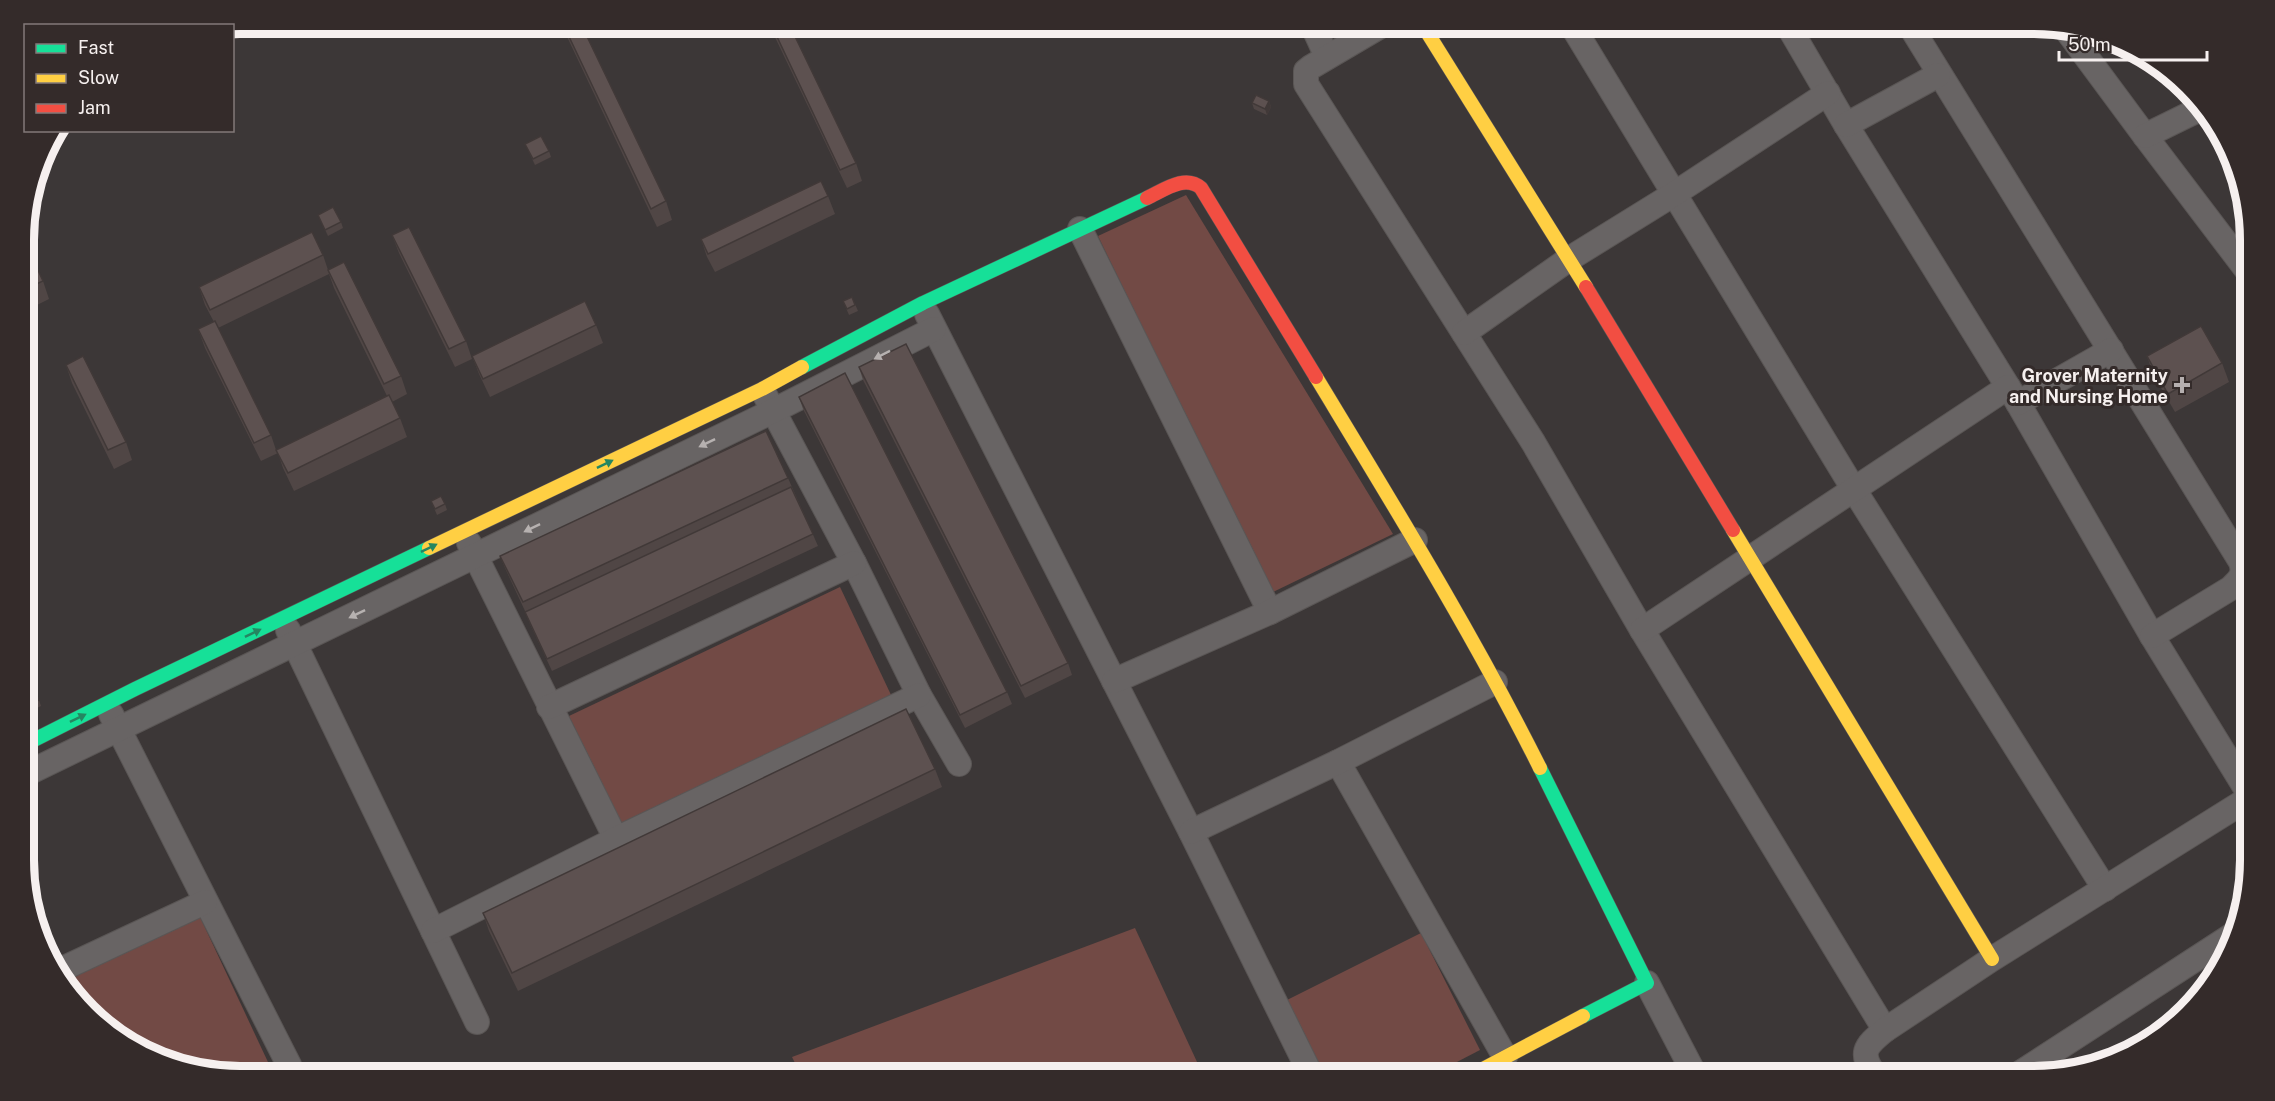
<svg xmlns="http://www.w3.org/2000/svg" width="2275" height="1101" viewBox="0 0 2275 1101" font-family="'Public Sans',sans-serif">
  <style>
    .green { fill: #724a45 }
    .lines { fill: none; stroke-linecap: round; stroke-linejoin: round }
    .street-casing { stroke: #5a5655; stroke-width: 26 }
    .fast-casing { stroke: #5a5655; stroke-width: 15 }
    .slow-casing { stroke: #5a5655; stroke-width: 15 }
    .jam-casing { stroke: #5a5655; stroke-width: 15 }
    .street { stroke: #686464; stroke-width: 24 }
    .fast { stroke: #16e098; stroke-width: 14 }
    .slow { stroke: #ffcf43; stroke-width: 14 }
    .jam { stroke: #f24e42; stroke-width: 14 }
    .wall { fill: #504645; fill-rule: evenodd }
    .shaded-wall { fill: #413938 }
    .building { fill: #5d5150; stroke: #413938; stroke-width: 1.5 }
    .oneway { fill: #b6b1b0 }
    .oneway2 { fill: #258661 }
    .poi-dot { fill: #b5afaf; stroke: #342b2a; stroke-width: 2 }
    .labels { text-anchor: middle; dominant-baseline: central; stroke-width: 6; stroke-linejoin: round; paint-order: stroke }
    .poi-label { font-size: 18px; font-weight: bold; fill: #f6f0ef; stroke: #342b2a; text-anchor: end }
    .rim { fill: none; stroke: #f6f0ef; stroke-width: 8 }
  </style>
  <rect width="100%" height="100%" fill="#3c3737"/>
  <!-- green -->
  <g class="green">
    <polygon points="1186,195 1393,534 1271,593 1098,236"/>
    <polygon points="840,587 892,697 622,825 569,716"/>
    <polygon points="200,917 275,1077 241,1077 145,1055 69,992 64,981"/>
    <polygon points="1135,928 1204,1077 802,1077 792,1057"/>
    <polygon points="1421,933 1480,1050 1428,1077 1325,1077 1287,1000"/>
  </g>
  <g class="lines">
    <defs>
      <g id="street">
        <polyline points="1312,24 1327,57"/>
        <polyline points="1384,24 1311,67 1306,71 1306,84 1533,442 1642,630 1885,1030"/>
        <polyline points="1571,24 1853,488 2105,889"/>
        <polyline points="1787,24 1846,125 2018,403 2152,636 2251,797"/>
        <path d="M1909 24 2241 562C2245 575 2240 579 2231 588L2152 636"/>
        <polyline points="2068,32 2145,136 2249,273"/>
        <polyline points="1846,125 1938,75"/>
        <polyline points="2145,136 2204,107"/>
        <polyline points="1080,229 1270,612"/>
        <polyline points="927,314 1191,832 1312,1077"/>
        <polyline points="1464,333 1569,259 1674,194 1828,93"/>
        <polyline points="766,397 854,563 919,695 959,764"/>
        <polyline points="2018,403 2111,350"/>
        <polyline points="469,543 616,839"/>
        <polyline points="288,630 477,1022"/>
        <polyline points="1642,630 2008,387"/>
        <polyline points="1114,681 1270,612 1415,540"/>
        <polyline points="549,707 854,563"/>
        <polyline points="111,714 289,1065 292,1077"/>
        <polyline points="1338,762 1505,1057"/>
        <polyline points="26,774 773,411 934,329"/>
        <polyline points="1191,832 1338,762 1495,682"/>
        <polyline points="433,931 616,839 919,695"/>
        <polyline points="60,970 205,902"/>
        <polyline points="1647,983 1696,1077"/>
        <path d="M1876 1077C1859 1053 1864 1047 1885 1030L1992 959 2251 797"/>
        <polyline points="2014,1077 2234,934"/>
      </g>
      <g id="fast">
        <polyline points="802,367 923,303 1147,198"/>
        <polyline points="26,744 135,689 429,548"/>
        <polyline points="1540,768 1647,983 1583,1016"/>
      </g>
      <g id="slow">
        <polyline points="1422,24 1586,287"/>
        <path d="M1316 377C1394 506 1473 634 1540 768"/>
        <polyline points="1733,530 1992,959"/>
        <polyline points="429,548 762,389 802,367"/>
        <polyline points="1468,1077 1583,1016"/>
      </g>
      <g id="jam">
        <path d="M1147 198C1164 190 1185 174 1201 188L1316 377"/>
        <polyline points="1586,287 1733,530"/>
      </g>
    </defs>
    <!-- street casing -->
    <use href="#street" class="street-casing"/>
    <!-- fast casing -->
    <use href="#fast" class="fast-casing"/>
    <!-- slow casing -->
    <use href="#slow" class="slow-casing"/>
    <!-- jam casing -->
    <use href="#jam" class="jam-casing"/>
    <!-- street -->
    <use href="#street" class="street"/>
    <!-- fast -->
    <use href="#fast" class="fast"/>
    <!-- slow -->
    <use href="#slow" class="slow"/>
    <!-- jam -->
    <use href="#jam" class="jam"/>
  </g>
  <!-- wall -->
  <g class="wall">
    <polygon points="561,24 581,24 666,201 672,220 657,227"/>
    <polygon points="770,24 789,24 856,163 862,181 847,188 773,33"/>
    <polygon points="1269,101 1271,107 1267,115 1254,109 1252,103"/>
    <polygon points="525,144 549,151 551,157 535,165"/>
    <polygon points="828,196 835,214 715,272 707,257 701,239"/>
    <polygon points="318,215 341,222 343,228 328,236"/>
    <polygon points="392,235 466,341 472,359 455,367 399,253"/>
    <polygon points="25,242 43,281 49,299 35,306 25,285"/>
    <path d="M323 255 328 270 401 376 407 394 392 402 400 418 407 437 294 491 283 468 278 453 261 461 205 348 198 329 214 322 205 305 199 287ZM329 274 334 288 387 396 276 450 271 435 218 328Z"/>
    <polygon points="852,297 858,311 849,315 843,301"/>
    <polygon points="596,325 603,343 490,397 479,374 472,356"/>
    <polygon points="2147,356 2222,363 2229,382 2175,412 2153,374"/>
    <polygon points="66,365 126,442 132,460 114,469 72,383"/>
    <polygon points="859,367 1068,663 1072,675 1025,698 863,380"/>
    <polygon points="799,397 1007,692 1012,704 965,728 803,409"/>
    <polygon points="788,478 818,546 552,671 530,624 525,611 505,568 500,556"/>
    <polygon points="431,501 445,504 447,510 437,515"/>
    <polygon points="27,696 39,700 41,706 33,710"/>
    <polygon points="935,769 942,787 518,991 489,931 483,913"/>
  </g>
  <!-- shaded-wall -->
  <polygon class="shaded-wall" points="1269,101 1271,107 1267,115 1265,109"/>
  <!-- building -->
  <g class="building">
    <polygon points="563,24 581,24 666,201 651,209"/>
    <polygon points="771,24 789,24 856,163 840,170"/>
    <polygon points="1256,95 1269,101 1265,109 1252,103"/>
    <polygon points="541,136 549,151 533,159 525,144"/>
    <polygon points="821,181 828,196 708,254 701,239"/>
    <polygon points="333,207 341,222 325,230 318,215"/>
    <polygon points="409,227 466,341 449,349 392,235"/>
    <polygon points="312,232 323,255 210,310 199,287"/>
    <polygon points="25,242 43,281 28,288 25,281"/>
    <polygon points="344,262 401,376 384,384 328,270"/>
    <polygon points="852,297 855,305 847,309 843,301"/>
    <polygon points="585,301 596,325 483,379 472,356"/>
    <polygon points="215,321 271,435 254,443 198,329"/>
    <polygon points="2201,326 2222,363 2168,394 2147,356"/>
    <polygon points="906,344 1068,663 1021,686 859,367"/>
    <polygon points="83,356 126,442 108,450 66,365"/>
    <polygon points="845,373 1007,692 960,715 799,397"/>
    <polygon points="389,395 400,418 288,473 276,450"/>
    <polygon points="766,431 788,478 523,602 500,556"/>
    <polygon points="791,487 813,534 547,659 525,612"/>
    <polygon points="441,496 445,504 435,509 431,501"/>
    <polygon points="35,692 39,700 31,704 27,696"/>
    <polygon points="906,709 935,769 512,973 483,913"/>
  </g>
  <!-- one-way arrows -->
  <defs><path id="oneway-solid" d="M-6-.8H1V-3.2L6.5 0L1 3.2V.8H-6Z" transform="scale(1.5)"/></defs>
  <g class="oneway">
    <use href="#oneway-solid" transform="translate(882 355) rotate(153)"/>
    <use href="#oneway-solid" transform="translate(707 443) rotate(154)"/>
    <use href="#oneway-solid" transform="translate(532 528) rotate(154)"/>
    <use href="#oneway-solid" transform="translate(357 614) rotate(154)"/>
  </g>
  <g class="oneway2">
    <use href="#oneway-solid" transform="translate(605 464) rotate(-26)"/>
    <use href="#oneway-solid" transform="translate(429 548) rotate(-26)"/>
    <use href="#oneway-solid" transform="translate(253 633) rotate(-26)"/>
    <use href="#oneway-solid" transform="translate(78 718) rotate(-26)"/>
  </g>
  <!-- markers -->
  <path class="poi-dot" d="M2179 376h6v6h6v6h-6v6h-6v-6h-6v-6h6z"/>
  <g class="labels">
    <!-- poi labels -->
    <g class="poi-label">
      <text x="2168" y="375">Grover Maternity<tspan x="2168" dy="21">and Nursing Home</tspan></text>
    </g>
  </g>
  <!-- crop -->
  <path d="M0 0H2275V1101H0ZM240 34H2034A206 206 0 0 1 2240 240V860A206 206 0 0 1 2034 1066H240A206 206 0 0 1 34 860V240A206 206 0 0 1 240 34Z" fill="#342b2a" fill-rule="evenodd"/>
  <path class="rim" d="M240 34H2034A206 206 0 0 1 2240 240V860A206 206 0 0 1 2034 1066H240A206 206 0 0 1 34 860V240A206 206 0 0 1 240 34Z"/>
  <!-- legend -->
  <rect x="24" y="24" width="210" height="108" fill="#342b2a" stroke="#827a79" stroke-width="1.5"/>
  <rect x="36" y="44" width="30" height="9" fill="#16e098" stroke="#827a79" stroke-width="1.5"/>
  <text x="78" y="54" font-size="18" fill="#f6f0ef">Fast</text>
  <rect x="36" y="74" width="30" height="9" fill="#ffcf43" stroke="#827a79" stroke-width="1.5"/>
  <text x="78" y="84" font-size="18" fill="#f6f0ef">Slow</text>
  <rect x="36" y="104" width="30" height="9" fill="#f24e42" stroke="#827a79" stroke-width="1.5"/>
  <text x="78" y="114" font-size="18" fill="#f6f0ef">Jam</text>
  <!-- scale -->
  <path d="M2059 51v9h148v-9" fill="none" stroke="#f6f0ef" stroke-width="3"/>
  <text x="2068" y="51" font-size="18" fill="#f6f0ef" stroke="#342b2a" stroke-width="4.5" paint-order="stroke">50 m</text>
</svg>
